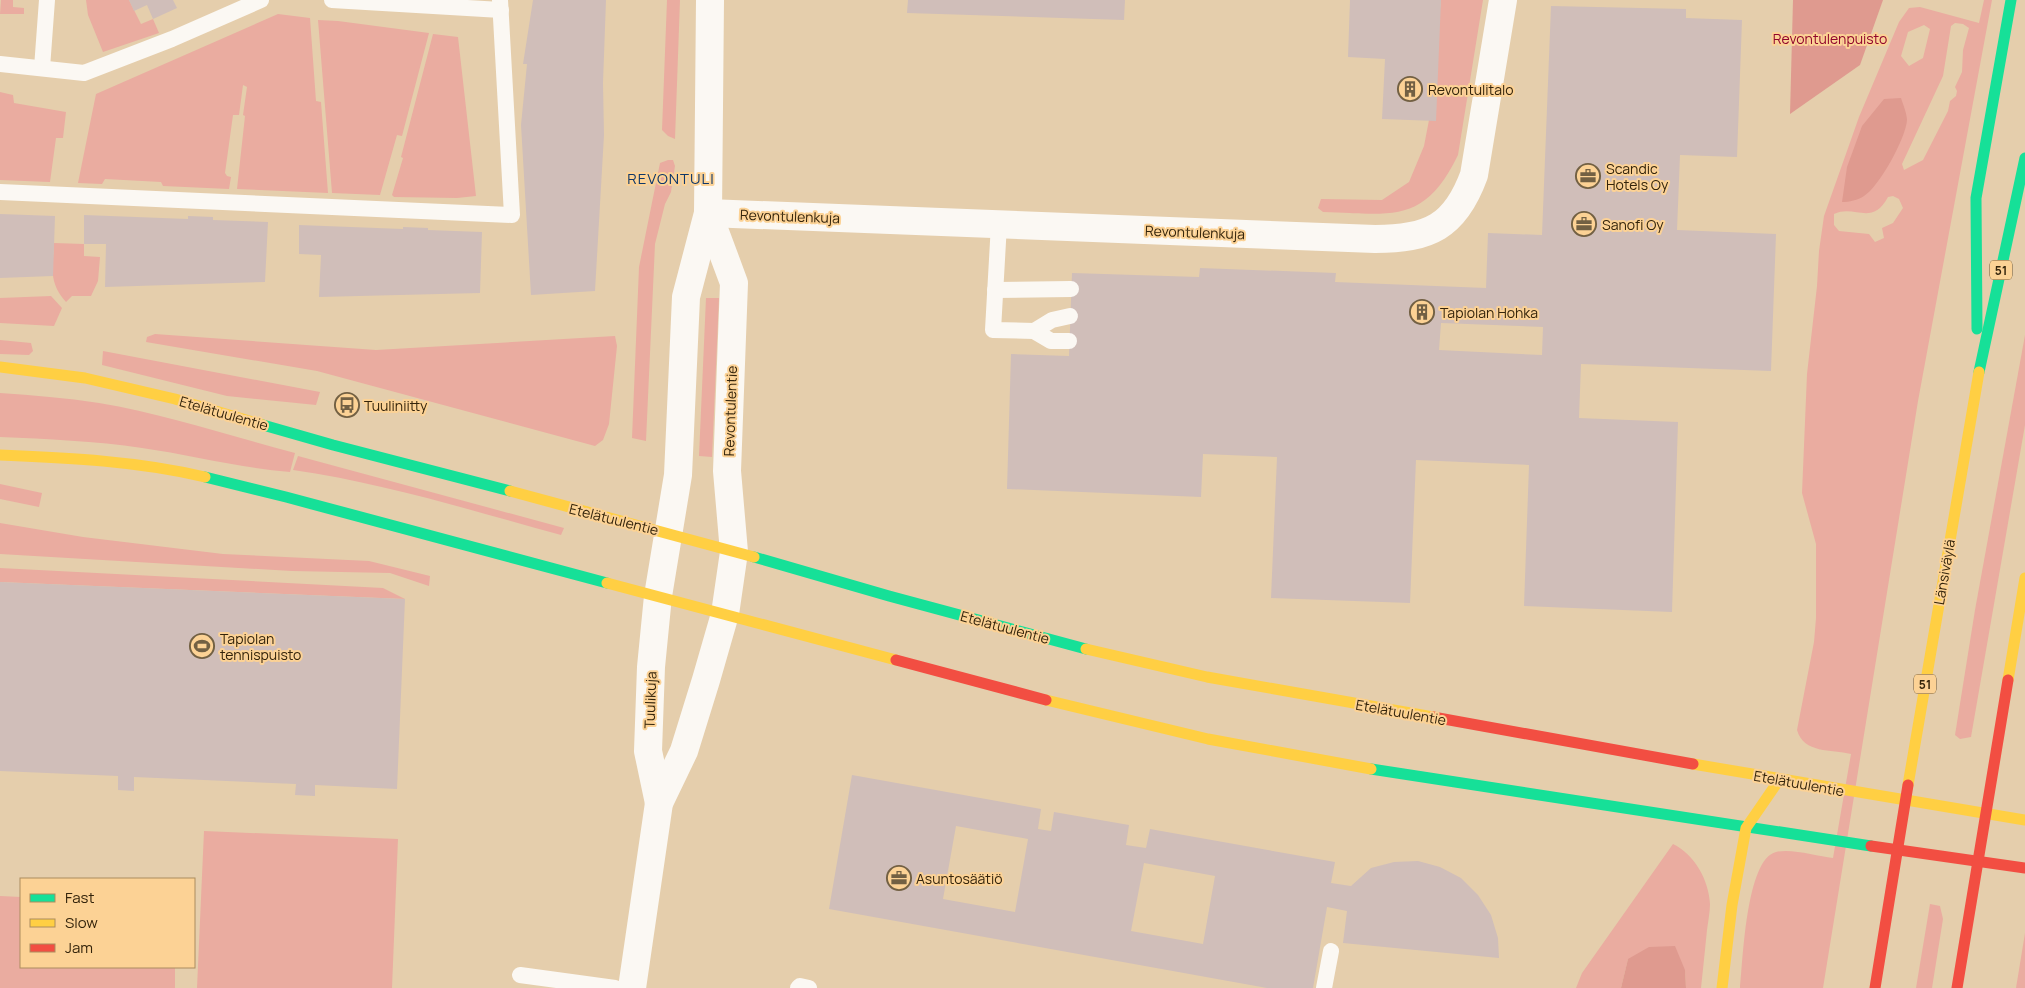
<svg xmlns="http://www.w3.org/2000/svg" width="2025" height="988" viewBox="0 0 2025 988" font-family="Manrope,sans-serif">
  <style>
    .green { fill: #eaaca0; fill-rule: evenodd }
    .forest { fill: #df9a8f }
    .building { fill: #d0beb9; fill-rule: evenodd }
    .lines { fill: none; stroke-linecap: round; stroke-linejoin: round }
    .lane { stroke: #fbf8f3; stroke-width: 16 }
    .street { stroke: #fbf8f3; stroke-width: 28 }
    .fast { stroke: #16e098; stroke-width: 11 }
    .slow { stroke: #ffcf43; stroke-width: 11 }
    .jam { stroke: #f24e42; stroke-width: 11 }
    .labels { text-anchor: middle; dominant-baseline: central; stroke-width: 4; stroke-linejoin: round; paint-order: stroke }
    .shield { fill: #fcd295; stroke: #705834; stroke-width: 1 }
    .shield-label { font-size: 12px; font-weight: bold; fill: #34240b }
    .park-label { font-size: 14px; fill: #90052c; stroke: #fcd295 }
    .poi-label { font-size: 14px; fill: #34240b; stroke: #fcd295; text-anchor: start }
    .street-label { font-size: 14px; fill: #34240b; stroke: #fcd295 }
    .neighbourhood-label { font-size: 15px; letter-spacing: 1px; fill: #0e376a; stroke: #fcd295 }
  </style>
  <rect width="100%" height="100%" fill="#e5ceac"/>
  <!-- green -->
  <g class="green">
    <polygon points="1,0 13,0 13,7 24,8 24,14 0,14"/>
    <polygon points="86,0 129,0 141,24 153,19 159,33 103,52 88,15"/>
    <polygon points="667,0 680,0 675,139 668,136 662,130"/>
    <path d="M1441 0H1483L1458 155C1424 225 1392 214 1323 212L1318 208 1321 199 1382 200 1409 182 1424 146 1429 120Z"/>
    <path d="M1984 0H1992L1918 401 1823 988H1740C1743 961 1746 859 1776 852 1791 848 1817 856 1833 858L1851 754C1831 749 1804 754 1797 730L1814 642 1816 618V544L1802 493 1807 374 1817 286 1819 251 1824 216 1859 117 1899 22 1909 8 1920 7 1979 23ZM1955 23 1963 24 1969 28 1963 50 1962 72 1955 87 1957 91 1956 96 1950 101 1948 111 1923 160 1904 170 1902 164 1943 76 1951 26ZM1924 25 1930 29 1923 58 1909 66 1901 56 1908 32ZM1893 196 1899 199 1903 208 1893 223 1882 228 1884 238 1875 242 1869 234 1839 231 1834 225V214C1855 204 1872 227 1888 197Z"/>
    <polygon points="278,14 310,18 316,101 321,102 328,193 237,189 245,116 243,115 247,87 243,85 239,115 233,115 225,173 227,176 231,177 229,189 163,186 161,182 105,179 102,184 78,183 96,94"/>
    <polygon points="318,20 338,21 429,33 402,136 397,135 380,195 332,193"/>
    <polygon points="433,34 458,37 476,196 457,198 394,197 392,195 403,158 401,157"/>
    <polygon points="0,92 13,95 14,103 66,112 63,138 56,138 50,182 0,180"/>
    <polygon points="668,160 673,160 675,166 671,192 665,204 655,244 646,441 632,438 639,267 660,163"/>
    <path d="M54 243 84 244V256L100 257 98 281 91 296H72L66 302C48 282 53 268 54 243Z"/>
    <polygon points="51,296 62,308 54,326 0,323 0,298"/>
    <polygon points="706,298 719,298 712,457 699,456"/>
    <polygon points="155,334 376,350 615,336 617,346 609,424 603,440 595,446 317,371 146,342 147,337"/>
    <polygon points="2025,335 2025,425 1971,737 1960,739 1955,735 1975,610"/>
    <polygon points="0,340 31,343 33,351 29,355 0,354"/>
    <polygon points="103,351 320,392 316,405 227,396 102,365"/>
    <path d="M0 393C33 395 66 398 99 403 165 414 230 436 295 453L290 472C240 468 191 455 142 448 95 441 47 439 0 437Z"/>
    <path d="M298 456 564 528 561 535C473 511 384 483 293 470Z"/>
    <polygon points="0,484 42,493 39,507 0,499"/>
    <polygon points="0,523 83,537 223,554 369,561 430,576 429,586 390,573 292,571 0,554"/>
    <polygon points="0,568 383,588 405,599 0,582"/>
    <polygon points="204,831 398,839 392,988 197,988"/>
    <path d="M1673 844C1694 854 1709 880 1710 904 1710 912 1708 922 1707 930 1705 950 1703 969 1701 988H1686L1685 970 1628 959 1621 988H1576L1582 973Z"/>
    <polygon points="0,896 21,897 21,967 175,967 175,988 0,988"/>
    <polygon points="1930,904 1940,906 1943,919 1932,988 1916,988"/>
    <polygon points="2025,933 2025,988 2016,988"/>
  </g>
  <!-- forest -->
  <g class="forest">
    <polygon points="1793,0 1883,0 1860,65 1790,114"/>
    <path d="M1901 98C1903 104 1907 114 1907 120 1906 138 1879 187 1864 196 1858 200 1849 202 1842 202L1847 167 1862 126 1884 99Z"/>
    <polygon points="1675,946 1685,970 1686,988 1621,988 1628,959 1649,947"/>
  </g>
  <!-- building -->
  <g class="building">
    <polygon points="129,0 173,0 177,8 153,19 147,5 134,11"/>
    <polygon points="533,0 606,0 603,83 604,135 595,291 531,295 521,125 527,64 523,64"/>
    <polygon points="908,0 1125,0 1124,20 907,13"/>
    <polygon points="1350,0 1441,0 1436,121 1382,119 1385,59 1348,57"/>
    <path d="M1551 6 1686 9V18L1742 20 1737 157 1680 155 1677 230 1776 234 1771 371 1581 364 1579 418 1678 422 1672 612 1524 606 1529 465 1416 460 1410 603 1271 598 1277 457 1203 454 1201 497 1007 489 1011 354 1069 356 1072 273 1199 277 1200 268 1336 273 1335 282 1486 288 1488 233 1542 235ZM1441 323 1543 327 1542 355 1439 350Z"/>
    <polygon points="0,214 55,216 53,276 0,278"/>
    <polygon points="84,215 188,219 188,216 213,217 213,220 268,222 265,282 105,287 106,244 84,244"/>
    <polygon points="299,225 403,229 403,227 428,228 428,230 482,232 480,293 319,297 321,255 299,254"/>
    <polygon points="0,582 405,599 397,789 315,785 315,796 295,795 296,784 134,777 134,791 118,790 118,776 0,771"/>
    <path d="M852 775 1041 809 1038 829 1051 831 1054 812 1129 825 1126 845 1146 848 1150 829 1335 862 1331 883 1351 886 1371 868 1394 862 1418 861 1440 867 1461 878 1478 895 1491 915 1498 938 1499 958 1343 943 1347 911 1327 907 1313 988H1267L829 909ZM956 826 1028 839 1015 912 943 899ZM1144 863 1215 876 1203 944 1131 931Z"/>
  </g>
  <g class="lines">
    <!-- lane -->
    <g class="lane">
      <polyline points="332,0 501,10"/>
      <polyline points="0,64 84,73 172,39 261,0"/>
      <polyline points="42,68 47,0"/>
      <polyline points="0,192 512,215 500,0"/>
      <polyline points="999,224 993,330 1034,331 1051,341 1069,341"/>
      <polyline points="995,290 1071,289"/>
      <polyline points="1034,331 1052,320 1070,316"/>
      <polyline points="520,975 615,988"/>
      <polyline points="798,988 800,986 809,988"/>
      <polyline points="1324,988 1331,951"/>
    </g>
    <!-- street -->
    <g class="street">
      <path d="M708 213 1375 239C1429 239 1455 227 1474 175L1503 0"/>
      <polyline points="659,803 648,751 651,667 658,596 678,475 686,297 708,213 710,0"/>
      <polyline points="632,988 659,803 684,751 706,680 725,614 734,552 727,471 734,283 708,213"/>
    </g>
    <!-- fast -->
    <g class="fast">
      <polyline points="1977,329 1976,198 2011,0"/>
      <polyline points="1979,372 2025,158"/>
      <polyline points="263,425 333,445 510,491"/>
      <polyline points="205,477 286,497 607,583"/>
      <polyline points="754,557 889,596 1086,649"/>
      <polyline points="1371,769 1871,846"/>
    </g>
    <!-- slow -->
    <g class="slow">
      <polyline points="0,367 85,378 175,399 263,425"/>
      <path d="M0 455C69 458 138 461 205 477"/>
      <polyline points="510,491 754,557"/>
      <polyline points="607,583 896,660"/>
      <polyline points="1086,649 1207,677 1433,717"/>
      <polyline points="2008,680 2025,578"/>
      <polyline points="1046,700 1208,739 1371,769"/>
      <polyline points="1693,764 2025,820"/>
      <polyline points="1908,785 1979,372"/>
      <polyline points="1722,988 1732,905 1746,828 1779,780"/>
    </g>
    <!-- jam -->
    <g class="jam">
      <polyline points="896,660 1046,700"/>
      <polyline points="1433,717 1693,764"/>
      <polyline points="1871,846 2025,868"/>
      <polyline points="1875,988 1908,785"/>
      <polyline points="1957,988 2008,680"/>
    </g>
  </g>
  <!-- icons -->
  <defs>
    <symbol id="building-ring" viewBox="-11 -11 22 22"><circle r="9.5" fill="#fcd295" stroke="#726043" stroke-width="1.5"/><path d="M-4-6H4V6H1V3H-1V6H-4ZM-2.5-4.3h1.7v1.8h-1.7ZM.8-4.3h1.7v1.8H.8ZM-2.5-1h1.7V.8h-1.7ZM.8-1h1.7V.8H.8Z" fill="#726043"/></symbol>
    <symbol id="office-ring" viewBox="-11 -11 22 22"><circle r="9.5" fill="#fcd295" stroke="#726043" stroke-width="1.5"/><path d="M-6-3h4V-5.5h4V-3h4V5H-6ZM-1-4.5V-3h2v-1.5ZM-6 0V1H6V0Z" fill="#726043"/></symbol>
    <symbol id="bus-ring" viewBox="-11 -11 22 22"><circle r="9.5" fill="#fcd295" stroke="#726043" stroke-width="1.5"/><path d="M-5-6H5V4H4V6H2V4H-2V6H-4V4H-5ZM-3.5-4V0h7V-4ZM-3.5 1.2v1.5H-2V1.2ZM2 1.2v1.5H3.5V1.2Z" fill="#726043"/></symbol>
    <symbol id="stadium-ring" viewBox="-11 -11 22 22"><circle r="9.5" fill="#fcd295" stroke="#726043" stroke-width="1.5"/><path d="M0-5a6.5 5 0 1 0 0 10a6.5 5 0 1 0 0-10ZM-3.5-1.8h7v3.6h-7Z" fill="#726043"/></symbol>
  </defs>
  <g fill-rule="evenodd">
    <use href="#building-ring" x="1396" y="75" width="28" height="28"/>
    <use href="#office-ring" x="1574" y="162" width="28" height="28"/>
    <use href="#office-ring" x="1570" y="210" width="28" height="28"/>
    <use href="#building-ring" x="1408" y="298" width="28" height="28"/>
    <use href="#bus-ring" x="333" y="391" width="28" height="28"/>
    <use href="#stadium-ring" x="188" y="632" width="28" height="28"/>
    <use href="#office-ring" x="885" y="864" width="28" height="28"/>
  </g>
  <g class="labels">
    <!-- shield labels -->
    <g class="shield">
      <rect x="1990" y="260.5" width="22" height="19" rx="4"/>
      <rect x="1914" y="674.5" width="22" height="19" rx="4"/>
    </g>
    <g class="shield-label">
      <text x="2001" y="270">51</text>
      <text x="1925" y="684">51</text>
    </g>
    <!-- park labels -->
    <g class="park-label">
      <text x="1830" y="38">Revontulenpuisto</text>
    </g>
    <!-- poi labels -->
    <g class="poi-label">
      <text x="1428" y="89">Revontulitalo</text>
      <text x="1606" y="168">Scandic<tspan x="1606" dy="16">Hotels Oy</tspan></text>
      <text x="1602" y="224">Sanofi Oy</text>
      <text x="1440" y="312">Tapiolan Hohka</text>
      <text x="364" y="405">Tuuliniitty</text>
      <text x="220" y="638">Tapiolan<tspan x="220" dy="16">tennispuisto</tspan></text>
      <text x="916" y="878">Asuntosäätiö</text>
    </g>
    <!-- street labels -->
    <g class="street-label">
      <text transform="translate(790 216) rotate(2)">Revontulenkuja</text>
      <text transform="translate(1195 232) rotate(2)">Revontulenkuja</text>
      <text transform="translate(730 411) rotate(-88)">Revontulentie</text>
      <text transform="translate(224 413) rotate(16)">Etelätuulentie</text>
      <text transform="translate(614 519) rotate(14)">Etelätuulentie</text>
      <text transform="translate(1944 572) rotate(-80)">Länsiväylä</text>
      <text transform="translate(1005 627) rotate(15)">Etelätuulentie</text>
      <text transform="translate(650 700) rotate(-88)">Tuulikuja</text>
      <text transform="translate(1401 712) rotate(10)">Etelätuulentie</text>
      <text transform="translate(1799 783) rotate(10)">Etelätuulentie</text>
    </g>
    <!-- neighbourhood labels -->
    <g class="neighbourhood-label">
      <text x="671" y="178">REVONTULI</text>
    </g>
  </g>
  <!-- legend -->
  <rect x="20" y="878" width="175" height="90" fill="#fcd295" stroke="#ac8c5e"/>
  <rect x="30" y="894" width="25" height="8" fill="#16e098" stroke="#ac8c5e"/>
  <text x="65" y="903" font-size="15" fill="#34240b">Fast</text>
  <rect x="30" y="919" width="25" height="8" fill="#ffcf43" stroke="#ac8c5e"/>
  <text x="65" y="928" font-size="15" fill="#34240b">Slow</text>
  <rect x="30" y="944" width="25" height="8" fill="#f24e42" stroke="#ac8c5e"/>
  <text x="65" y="953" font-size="15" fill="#34240b">Jam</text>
</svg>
